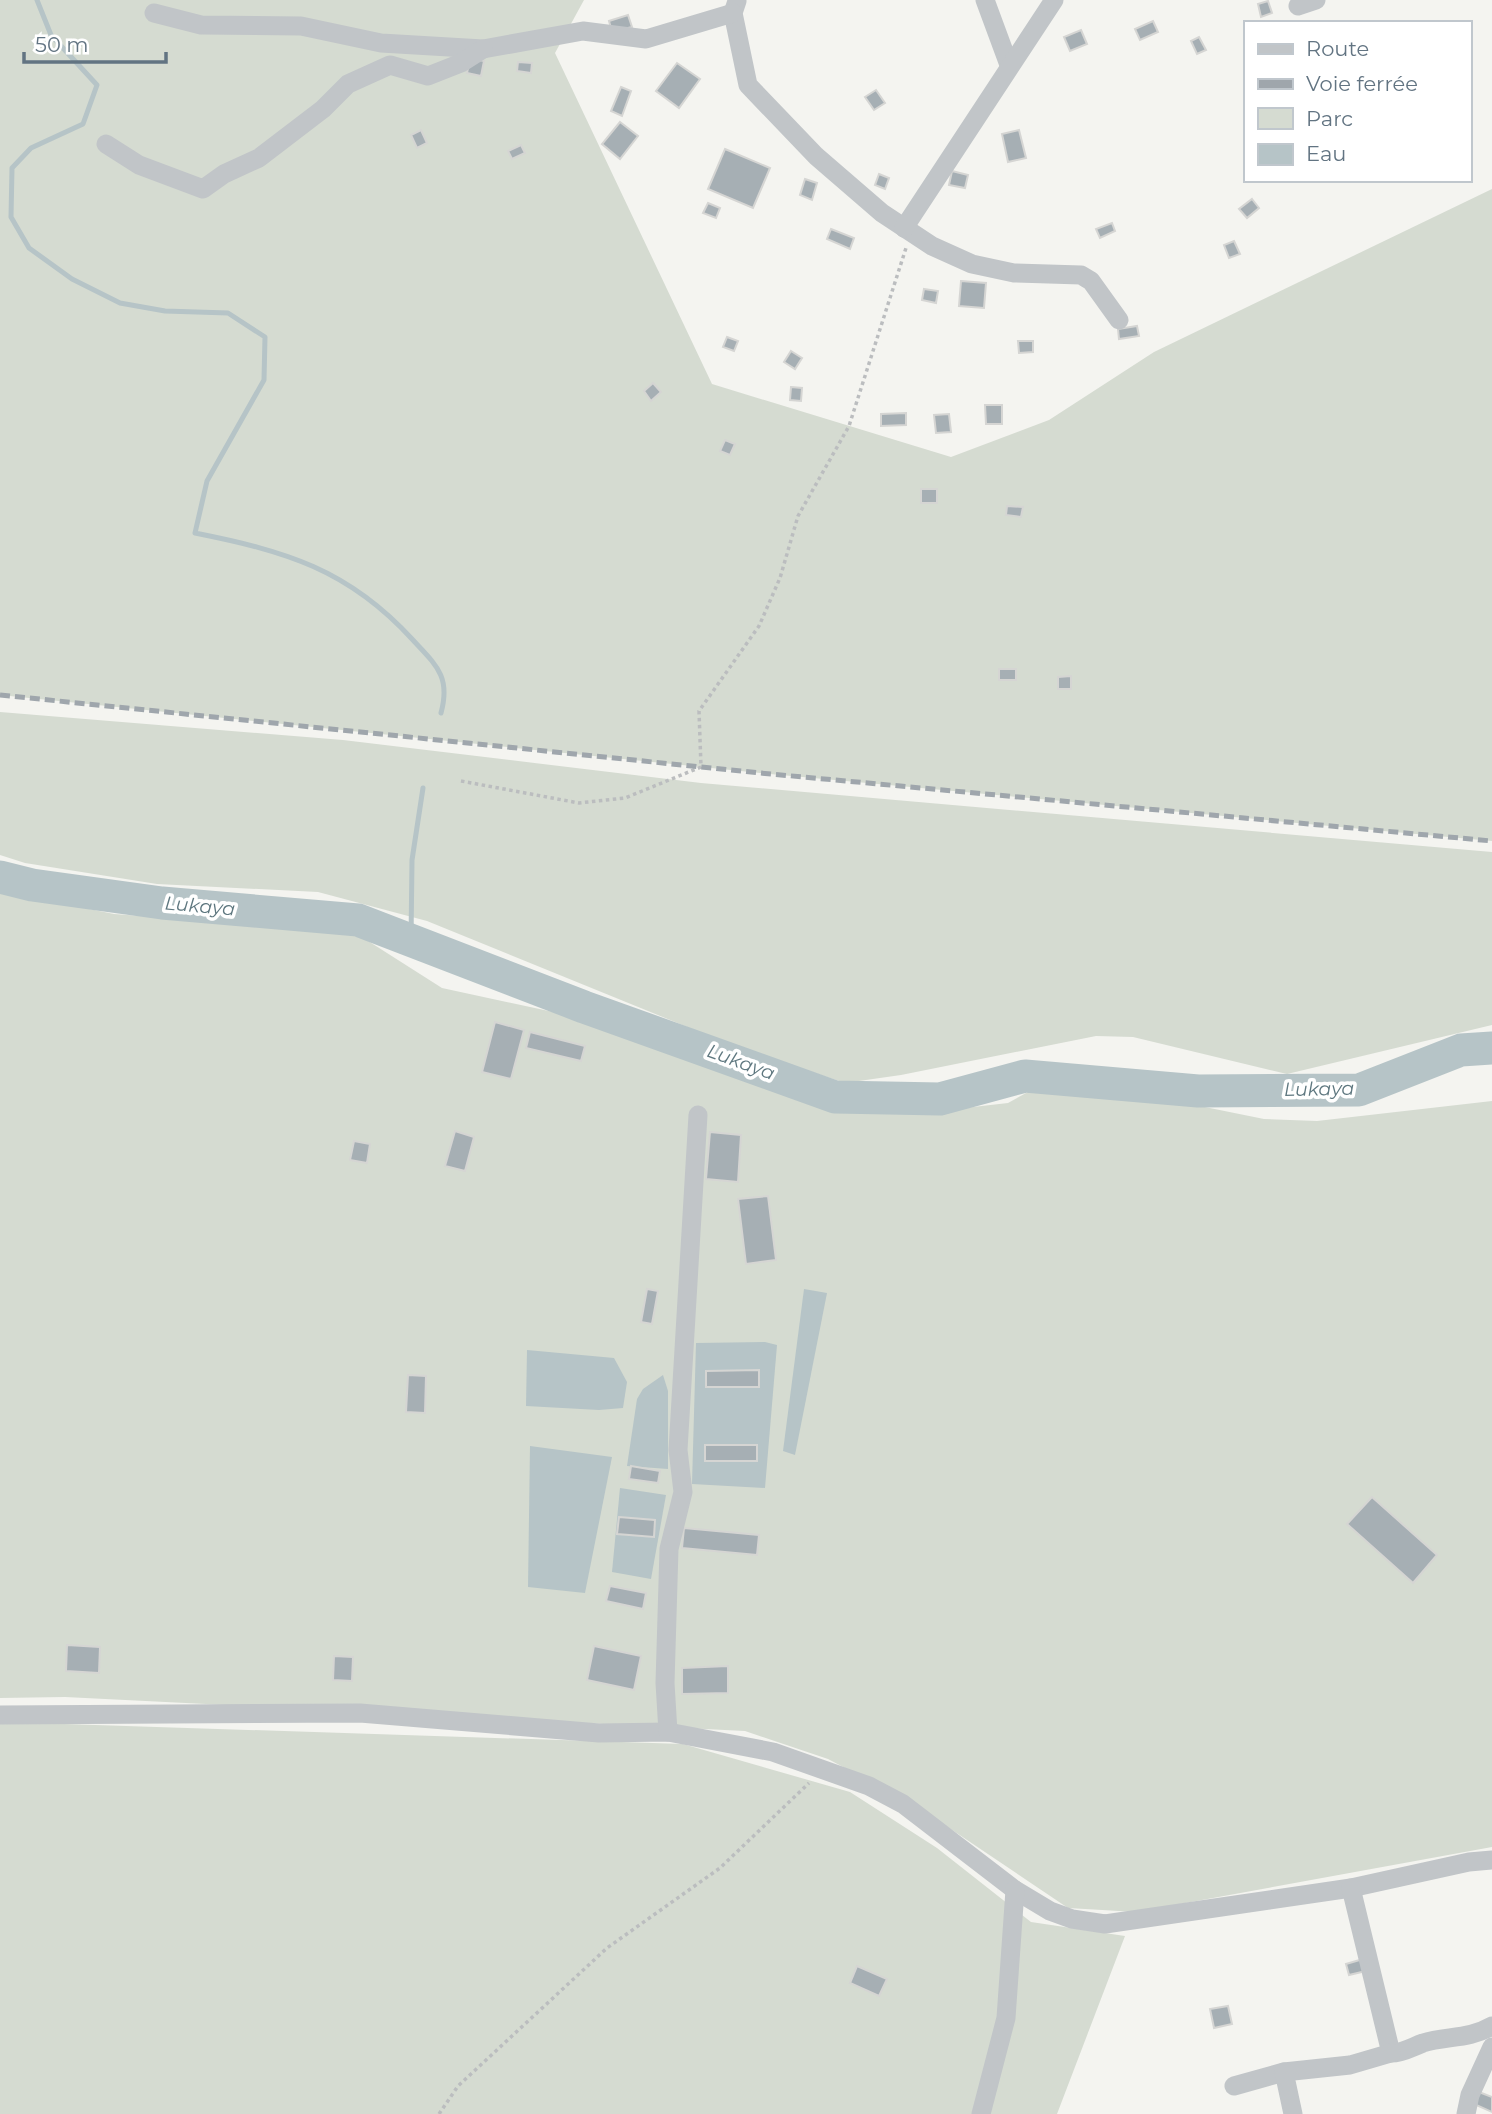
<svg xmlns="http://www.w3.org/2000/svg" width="1492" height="2114" viewBox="0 0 1492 2114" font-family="Montserrat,sans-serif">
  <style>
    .green { fill: #d5dbd1 }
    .water { fill: #b6c4c7 }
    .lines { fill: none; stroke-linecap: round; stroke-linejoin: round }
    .stream { stroke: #b6c4c7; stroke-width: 5 }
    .river { stroke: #b6c4c7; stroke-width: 33 }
    .building { fill: #a6afb4; stroke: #d5d5d3; stroke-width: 2 }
    .path { stroke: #bbbdbf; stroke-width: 3.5; stroke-dasharray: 3.5 3.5; stroke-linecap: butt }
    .street { stroke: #c1c5c8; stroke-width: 19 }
    .rail { stroke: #9fa6ac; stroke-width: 5; stroke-dasharray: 10 5; stroke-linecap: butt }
    .labels { text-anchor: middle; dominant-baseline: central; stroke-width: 7; stroke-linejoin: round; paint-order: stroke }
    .water-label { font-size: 19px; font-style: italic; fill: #5e777f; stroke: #fff }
  </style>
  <rect width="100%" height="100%" fill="#f4f4f0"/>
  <!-- green -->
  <g class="green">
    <polygon points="0,0 584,0 555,53 712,384 951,457 1049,420 1154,352 1492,189 1492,841 760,773 0,695"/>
    <polygon points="0,712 343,740 701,783 1492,852 1492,1025 1287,1074 1133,1037 1096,1036 901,1075 845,1083 734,1046 427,921 318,892 157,884 25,863 0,855"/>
    <polygon points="0,891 114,914 354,932 442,988 572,1016 728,1073 884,1112 938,1111 1008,1103 1037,1087 1121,1090 1264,1119 1317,1121 1492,1101 1492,1847 1136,1912 1068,1908 915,1805 828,1759 745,1731 65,1697 0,1698"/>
    <polygon points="34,1723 683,1744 850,1792 937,1848 1031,1922 1125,1936 1057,2114 0,2114 0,1724"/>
  </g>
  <!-- water -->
  <g class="water">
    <polygon points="804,1289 827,1293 795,1455 783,1451"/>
    <polygon points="765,1342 777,1345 765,1488 692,1484 696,1343"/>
    <polygon points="527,1350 614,1358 627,1382 623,1408 599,1410 526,1406"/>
    <polygon points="663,1375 668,1391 668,1469 627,1466 637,1399 643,1389"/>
    <polygon points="530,1446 612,1457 585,1593 528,1587"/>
    <polygon points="620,1488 666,1495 651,1579 612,1572"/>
  </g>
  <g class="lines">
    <!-- stream -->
    <g class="stream">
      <path d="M37 0 51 35 97 85 83 124 31 148 12 168 11 217 29 248 72 279 120 303 165 311 228 313 265 337 264 380 207 481 195 533C285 551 348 569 412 639 436 665 451 676 441 713"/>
      <polyline points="411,940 412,860 423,788"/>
    </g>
    <!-- river -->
    <polyline class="river" points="0,877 32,885 162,903 358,920 584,1007 835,1097 940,1099 1025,1076 1198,1091 1359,1090 1461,1050 1492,1048"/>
  </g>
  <!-- building -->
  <g class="building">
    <polygon points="1268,1 1272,13 1261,17 1258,4"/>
    <polygon points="628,15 632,27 612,32 609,21"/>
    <polygon points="1153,21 1158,32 1140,40 1135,29"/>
    <polygon points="1081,30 1087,44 1070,51 1064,37"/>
    <polygon points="1199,37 1206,50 1197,54 1191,41"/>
    <polygon points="470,58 484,61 481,76 467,73"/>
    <polygon points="518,62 532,63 531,73 517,71"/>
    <polygon points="677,63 700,79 679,108 656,91"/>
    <polygon points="621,87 631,91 622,116 611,111"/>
    <polygon points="876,90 885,103 874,110 865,97"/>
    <polygon points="620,122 638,136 620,159 602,144"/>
    <polygon points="421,130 427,143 417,148 411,135"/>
    <polygon points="1019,130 1026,158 1008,162 1002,134"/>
    <polygon points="521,145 525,153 512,159 508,151"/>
    <polygon points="725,149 770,168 753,208 708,189"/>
    <polygon points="952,171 968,175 965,188 949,185"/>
    <polygon points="879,174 889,178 885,189 875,185"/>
    <polygon points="805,179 817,183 812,200 800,195"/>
    <polygon points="1252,199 1259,208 1247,218 1239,209"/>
    <polygon points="708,203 720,208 716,218 703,213"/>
    <polygon points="1112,223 1115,231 1100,238 1096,229"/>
    <polygon points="831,229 854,238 850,249 827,239"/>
    <polygon points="1234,241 1240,254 1229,258 1224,245"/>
    <polygon points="961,281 986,283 984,308 959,306"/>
    <polygon points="924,289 938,291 936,303 922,300"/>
    <polygon points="1137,326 1139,336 1119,339 1118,329"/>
    <polygon points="727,337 738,341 734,351 723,347"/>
    <polygon points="1018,341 1033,341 1033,352 1019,353"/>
    <polygon points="791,351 802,358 795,369 784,362"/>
    <polygon points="653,383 661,392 651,401 644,391"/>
    <polygon points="791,387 802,388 801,401 790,400"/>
    <polygon points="985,405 1002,405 1002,424 986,424"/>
    <polygon points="906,413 906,425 881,426 881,414"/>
    <polygon points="949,414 951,432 936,433 934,415"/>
    <polygon points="725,440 735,444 730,455 720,451"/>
    <rect x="921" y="489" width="16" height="14"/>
    <polygon points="1007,506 1023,507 1021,517 1006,515"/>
    <rect x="999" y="669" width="17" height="11"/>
    <polygon points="1071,676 1071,689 1058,689 1058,677"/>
    <polygon points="495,1022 524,1030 511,1079 482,1072"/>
    <polygon points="530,1032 585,1046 581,1061 526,1048"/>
    <polygon points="455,1131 474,1137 465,1171 445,1166"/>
    <polygon points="710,1132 741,1135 738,1182 706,1179"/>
    <polygon points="354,1141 370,1144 367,1163 350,1160"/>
    <polygon points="768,1196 776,1260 746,1264 738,1199"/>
    <polygon points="647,1289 658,1291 652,1324 641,1322"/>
    <polygon points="759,1370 759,1387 706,1387 706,1371"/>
    <polygon points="408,1375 426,1376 425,1413 406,1412"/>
    <rect x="705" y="1445" width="52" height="16"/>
    <polygon points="631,1466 660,1471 658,1483 629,1479"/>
    <polygon points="1372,1497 1437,1555 1413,1583 1347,1524"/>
    <polygon points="619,1517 655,1520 654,1537 617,1534"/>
    <polygon points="684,1528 759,1535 757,1555 682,1548"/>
    <polygon points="610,1586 646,1593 643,1609 606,1601"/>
    <polygon points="67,1645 100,1647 99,1673 66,1671"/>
    <polygon points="594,1646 641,1656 634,1690 587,1680"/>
    <polygon points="334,1656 353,1657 352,1681 333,1680"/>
    <polygon points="728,1666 728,1693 682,1694 682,1668"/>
    <polygon points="1363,1959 1366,1971 1349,1975 1346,1964"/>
    <polygon points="857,1966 887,1979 879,1996 850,1983"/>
    <polygon points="1228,2006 1232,2024 1214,2028 1210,2009"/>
    <polygon points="1479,2092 1492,2097 1492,2112 1474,2104"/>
  </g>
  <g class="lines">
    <!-- path -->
    <g class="path">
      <polyline points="461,781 579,803 625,798 701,767 699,711 759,626 780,578 798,516 849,426 906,248"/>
      <polyline points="439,2114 458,2086 607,1948 720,1868 809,1783"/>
    </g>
    <!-- street -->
    <g class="street">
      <polyline points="985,0 1009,65"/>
      <polyline points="737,1 733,13 748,85 816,156 882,213 932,246 972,264 1014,273 1081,275 1091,281 1119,320"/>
      <polyline points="1298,6 1316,0"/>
      <polyline points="154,13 201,25 301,26 381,43 483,49 583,31 646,39 733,13"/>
      <polyline points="106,144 139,165 203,189 224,174 259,158 323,109 348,84 390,65 428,76 461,63 483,49"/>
      <polyline points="904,228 1054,0"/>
      <polyline points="0,1715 360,1713 599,1733 668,1732 773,1752 869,1786 903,1804 1015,1890 1050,1911 1072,1919 1105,1924 1351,1888 1469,1862 1492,1860"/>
      <polyline points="668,1732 665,1683 669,1549 683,1492 678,1450 698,1115"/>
      <path d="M1351 1888 1391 2053C1403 2053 1412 2047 1423 2043 1446 2036 1470 2039 1492 2026"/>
      <polyline points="1234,2086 1284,2072"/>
      <polyline points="981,2114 1006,2018 1015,1890"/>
      <polyline points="1293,2114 1284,2072 1350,2065 1391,2053"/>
      <polyline points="1466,2114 1470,2095 1492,2047"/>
    </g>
    <!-- rail -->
    <polyline class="rail" points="0,695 760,773 1492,841"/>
  </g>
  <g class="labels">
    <!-- water labels -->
    <g class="water-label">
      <text transform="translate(200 906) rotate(5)">Lukaya</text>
      <text transform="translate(741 1062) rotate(20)">Lukaya</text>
      <text transform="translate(1319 1089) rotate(-1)">Lukaya</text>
    </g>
  </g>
  <!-- legend -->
  <rect x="1244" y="21" width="228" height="161" fill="#ffffff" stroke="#c0c7cd" stroke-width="2"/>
  <rect x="1258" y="44" width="35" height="10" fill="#c1c5c8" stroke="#c0c7cd" stroke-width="2"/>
  <text x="1306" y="56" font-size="21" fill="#627482">Route</text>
  <rect x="1258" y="79" width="35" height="10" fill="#9fa6ac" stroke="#c0c7cd" stroke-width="2"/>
  <text x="1306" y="91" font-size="21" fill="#627482">Voie ferrée</text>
  <rect x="1258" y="108" width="35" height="21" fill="#d5dbd1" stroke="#c0c7cd" stroke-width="2"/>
  <text x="1306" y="126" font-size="21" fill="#627482">Parc</text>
  <rect x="1258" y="144" width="35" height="21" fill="#b6c4c7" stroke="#c0c7cd" stroke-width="2"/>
  <text x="1306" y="161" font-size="21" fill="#627482">Eau</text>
  <!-- scale -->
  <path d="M24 52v10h142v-10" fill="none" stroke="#627482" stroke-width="3.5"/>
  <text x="35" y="52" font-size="21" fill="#627482" stroke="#ffffff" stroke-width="5" paint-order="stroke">50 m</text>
</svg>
